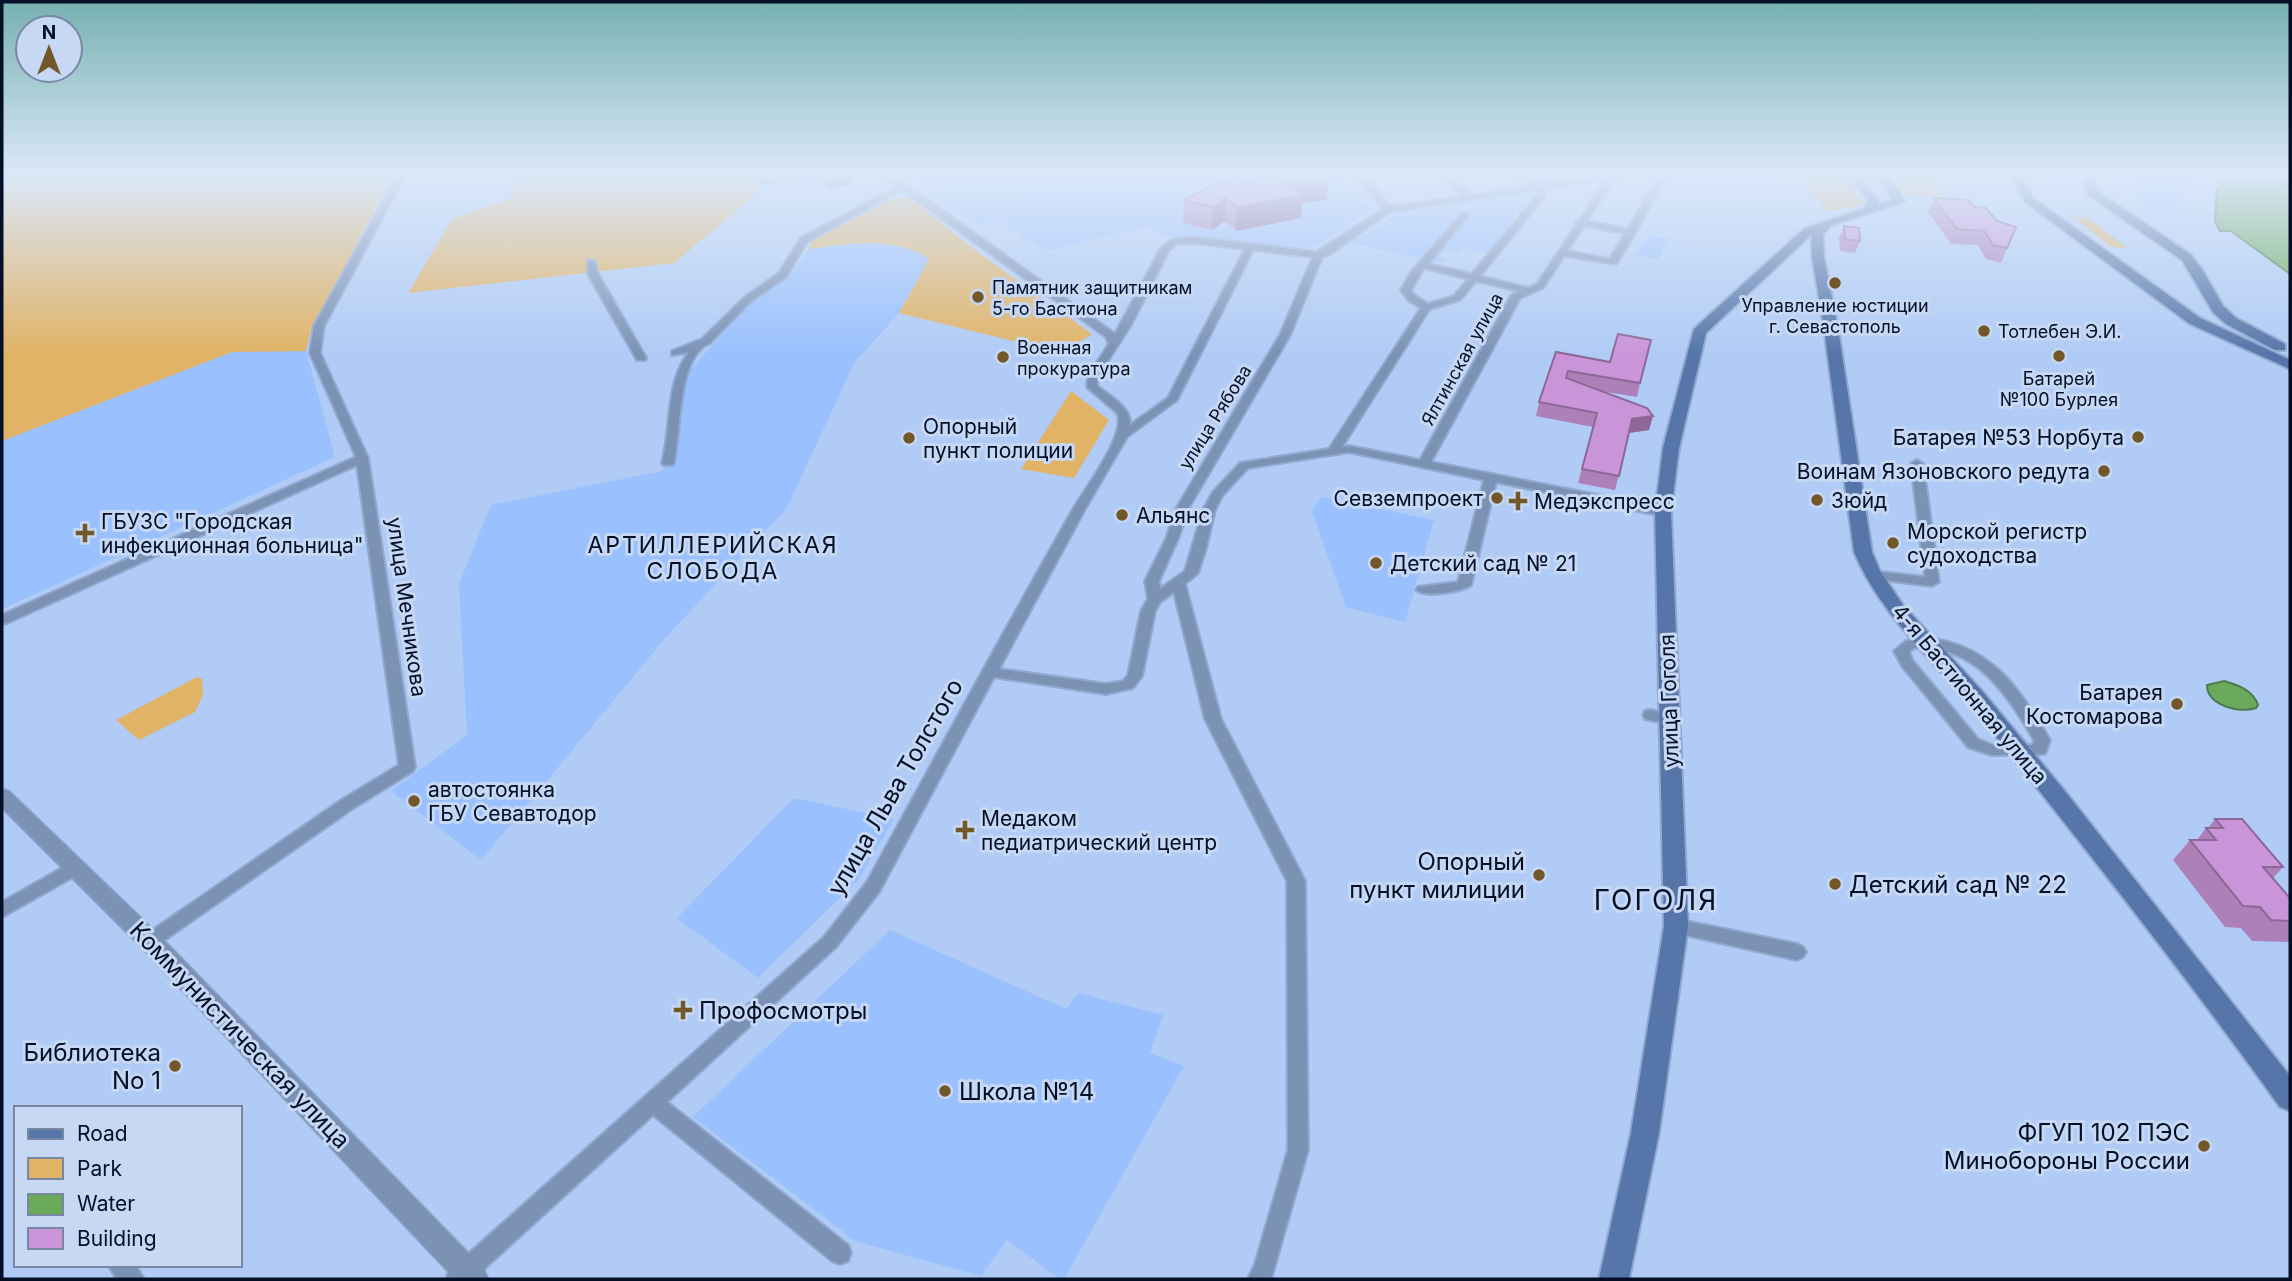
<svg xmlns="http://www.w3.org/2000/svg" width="2292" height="1281" viewBox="0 0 2292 1281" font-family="Inter,sans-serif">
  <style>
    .built { fill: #9ac0fd }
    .green { fill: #e0b366 }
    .water { fill: #6baa5b; stroke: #4c7c4c; stroke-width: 2 }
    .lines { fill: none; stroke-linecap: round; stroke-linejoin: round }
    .minor-casing { stroke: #91a9d0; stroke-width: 4 }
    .tertiary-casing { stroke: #91a9d0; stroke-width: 3 }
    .secondary-casing { stroke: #91a9d0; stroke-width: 4 }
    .minor { fill: #7c92b5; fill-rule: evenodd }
    .tertiary { fill: #7c92b5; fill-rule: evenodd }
    .secondary { fill: #5676a9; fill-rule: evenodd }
    .wall { fill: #ae80ba }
    .shaded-wall { fill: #8d6897 }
    .building { fill: #ca95d8; stroke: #8d6897; stroke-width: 2 }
    .poi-dot { fill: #725729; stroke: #c6d8f4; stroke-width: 2.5 }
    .labels { text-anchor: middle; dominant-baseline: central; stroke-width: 6; stroke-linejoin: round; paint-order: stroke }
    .far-poi-label { font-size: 18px; fill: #031028; stroke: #c6d8f4; text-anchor: start }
    .far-street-label { font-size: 18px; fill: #031028; stroke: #c6d8f4 }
    .poi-label { font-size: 21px; fill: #031028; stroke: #c6d8f4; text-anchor: start }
    .street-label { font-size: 21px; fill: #031028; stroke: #c6d8f4 }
    .neighbourhood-label { font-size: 23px; letter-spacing: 2px; fill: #031028; stroke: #c6d8f4 }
    .near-street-label { font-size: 24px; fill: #031028; stroke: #c6d8f4 }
    .near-poi-label { font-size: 24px; fill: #031028; stroke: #c6d8f4; text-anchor: end }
    .near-neighbourhood-label { font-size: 28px; letter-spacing: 2px; fill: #031028; stroke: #c6d8f4 }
  </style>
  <rect width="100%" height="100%" fill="#b0cbf5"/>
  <!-- built -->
  <g class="built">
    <polygon points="954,174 1333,174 1372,210 1314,247 1301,249 1186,235 1165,237 1147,226 1046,251 1000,221 975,226 917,182"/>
    <polygon points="2134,174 2200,174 2175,200 2178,215 2152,213 2135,189"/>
    <polygon points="1525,193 1536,195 1520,213 1516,212 1512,217 1517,219 1487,253 1468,249 1461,249 1458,253 1445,250 1438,257 1446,259 1442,263 1351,243 1398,213"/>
    <polygon points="1648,236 1669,239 1658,259 1636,255"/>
    <polygon points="863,243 912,248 930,259 899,313 854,363 787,508 667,636 481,860 391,791 467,735 459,584 491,505 663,471 679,369 692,368 752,301 788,278 809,249"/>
    <polygon points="306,351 335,457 2,609 2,441 232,352"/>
    <polygon points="1322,497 1434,520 1405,622 1346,607 1312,511"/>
    <polygon points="794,798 894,819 859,879 758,978 677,918"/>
    <polygon points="890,930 1066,1009 1078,993 1163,1015 1150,1053 1184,1066 1064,1279 1060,1279 1007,1240 981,1276 855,1241 693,1117"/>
  </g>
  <!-- green -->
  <g class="green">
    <polygon points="2,174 394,174 311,330 306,351 232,352 2,441"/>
    <polygon points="518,174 763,174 755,195 674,263 408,293 452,219 511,199"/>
    <path d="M1801 174C1841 174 1840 171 1864 204L1834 211 1826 210Z"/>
    <polygon points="1897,174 1941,174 1936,179 1936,186 1944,196 1905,195 1895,181"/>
    <path d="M895 197 910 198 975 250 1092 334 1062 353 899 313 929 259C894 235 849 244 809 249L811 241Z"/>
    <polygon points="2073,217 2088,218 2127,248 2111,247"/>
    <polygon points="1071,391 1109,420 1074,478 1021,469"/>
    <polygon points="197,677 202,679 203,695 195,712 139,740 116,720"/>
  </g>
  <!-- water -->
  <g class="water">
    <polygon points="2241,174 2290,174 2290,274 2231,231 2220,231 2215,222 2217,189 2225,180 2238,183 2240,179 2236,178"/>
    <path d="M2224 681C2238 685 2253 690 2258 705L2256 708C2239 714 2207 705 2207 685Z"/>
  </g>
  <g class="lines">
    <defs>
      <g id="minor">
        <polygon points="398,174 406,174 324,326 320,353 368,458 415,767 413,771 352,809 156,946 150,948 144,946 141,941 144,936 340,801 399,765 357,465 7,623 2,624 2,615 356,457 310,353 314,326"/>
        <path d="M877 174H887L924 197 1115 334 1161 248 1171 240 1192 237 1317 252 1383 209 1366 188 1349 174C1368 174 1379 193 1390 207L1465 196 1434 174H1444L1474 195 1531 186 1513 174H1523L1540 185 1615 174H1636L1607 180 1610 186 1587 221 1628 229 1658 176 1656 174H1665L1666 176 1636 232 1616 264 1564 256 1543 288 1520 298 1431 462 1663 508 1669 512 1663 516 1496 482 1471 585C1461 592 1426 598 1416 590L1418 587 1458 582 1484 480 1349 452 1248 468 1222 496 1215 510 1206 548 1198 573 1185 584 1221 719 1305 881 1308 1150 1271 1279H1248L1255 1264 1288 1150 1287 881 1205 719 1174 592 1160 602 1155 611 1142 676 1133 688 1106 694 994 677 879 892 836 947 667 1102 848 1245 851 1253 848 1261 840 1264 832 1261 653 1115 473 1279H446L449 1271 824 937 867 882C935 758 1002 634 1072 511 1083 491 1128 433 1117 413L1087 387 1088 376 1109 344 1106 337 902 190 807 242 786 277 751 301 710 343C677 356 681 432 674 463L672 465H664L662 463C672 426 665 383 689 352L672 355V351L702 339 745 297 779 273 801 238 896 187ZM1599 181 1602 186 1580 220 1575 222 1577 224 1537 284 1528 288 1480 276 1546 195 1544 189ZM1537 190 1539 193 1472 274 1428 264 1469 215 1462 213 1412 271 1401 290 1408 300 1421 308 1329 449 1240 463 1213 492 1203 510 1185 571 1160 589 1159 581 1178 539 1188 509 1290 335 1322 257 1330 254 1390 212ZM1584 226 1625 233 1610 259 1567 251ZM1192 243 1245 249 1168 398 1130 425C1132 408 1110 396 1097 386L1098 376 1131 325 1169 250 1176 244ZM1253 250 1313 257 1280 335 1176 509 1166 539 1145 581 1148 599 1141 611 1128 675 1123 681 1106 684 999 669 1085 509 1127 437 1177 400ZM1424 268 1468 279 1454 296 1428 304 1415 296 1411 290ZM1476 281 1519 291 1511 296 1420 460 1349 446 1342 447 1427 313 1430 309 1460 300Z"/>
        <polygon points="888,174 923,174 919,176 892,176"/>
        <polygon points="588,260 595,262 598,274 646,358 645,360 637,360 636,358 588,274"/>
        <polygon points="1917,460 1923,464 1939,582 1932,586 1867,578 1865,575 1872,571 1925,577 1911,464"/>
        <path d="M1928 638C1992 646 2019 688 2050 740L2045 754 1991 755 1968 747 1902 666 1894 651 1906 641ZM1914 648C1976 645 2006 693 2034 740L2033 745H1992L1978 739 1913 661 1909 652Z"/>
        <polygon points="1650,710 1675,715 1678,719 1675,723 1670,724 1645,719 1643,715 1645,711"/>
        <polygon points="76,860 82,862 84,867 82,872 2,917 2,902"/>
        <polygon points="1676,919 1797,944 1803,947 1806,952 1803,957 1797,960 1676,933 1670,931 1667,926 1670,921"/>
        <polygon points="108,1265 135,1265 144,1279 117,1279"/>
      </g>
      <polygon id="tertiary" points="2,789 9,791 158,934 484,1269 488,1279 455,1279 142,948 2,808"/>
      <g id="secondary">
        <path d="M1844 174 1859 176 1878 198 1879 204 1892 200 1879 178 1882 174H1893L1890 178 1905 202 1832 225 1823 234 1824 257 1838 328 1872 552 1880 571 1903 605 1983 692 2064 790 2290 1076V1111L2280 1107C2186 976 2087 850 1986 724 1942 668 1882 619 1854 552L1824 328 1812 257 1811 235 1706 333 1679 448 1671 512 1688 926 1659 1133 1629 1279H1599L1631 1133 1664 926 1655 512 1663 448 1694 329 1804 229 1865 208 1868 200Z"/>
        <polygon points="2009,174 2020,174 2033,198 2200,318 2290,360 2290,369 2190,324 2025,202"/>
        <polygon points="2084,174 2094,174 2097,191 2190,254 2202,269 2223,306 2236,318 2285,344 2285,350 2275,350 2226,324 2213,312 2182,260 2088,195 2084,185"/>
      </g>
    </defs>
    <!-- minor casing -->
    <use href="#minor" class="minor-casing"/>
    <!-- tertiary casing -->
    <use href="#tertiary" class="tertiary-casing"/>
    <!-- secondary casing -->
    <use href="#secondary" class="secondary-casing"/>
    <!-- minor -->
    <use href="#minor" class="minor"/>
    <!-- tertiary -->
    <use href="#tertiary" class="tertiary"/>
    <!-- secondary -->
    <use href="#secondary" class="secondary"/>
  </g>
  <!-- wall -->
  <g class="wall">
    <polygon points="755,174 849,174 851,185 828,188 818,177 758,186"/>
    <polygon points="1259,174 1325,174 1327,200 1302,203 1301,218 1236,231 1225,221 1212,230 1183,223 1184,200 1262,177"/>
    <polygon points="1934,198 1974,207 2007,248 2001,263 1986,259 1978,245 1951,244 1928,212"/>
    <polygon points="1844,226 1860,241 1855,253 1840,251 1839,238"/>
    <polygon points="1556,352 1640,383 1637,397 1600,391 1649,430 1629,433 1615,490 1578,483 1593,427 1536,416 1539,402"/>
    <polygon points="2215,819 2283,867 2273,878 2290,898 2290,942 2252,941 2241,928 2225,927 2173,860 2190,840 2197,840 2206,828 2208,828"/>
  </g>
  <!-- shaded-wall -->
  <g class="shaded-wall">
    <polygon points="755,174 817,174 818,177 758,186"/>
    <polygon points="825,174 849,174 851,185 828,188"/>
    <polygon points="1329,177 1327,200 1302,203 1301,218 1236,231 1237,208 1294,197 1295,182"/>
    <polygon points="1226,198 1225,221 1212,230 1213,207"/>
    <polygon points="1653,416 1649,430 1628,433 1632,419"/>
  </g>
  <!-- building -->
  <g class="building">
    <polygon points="1286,174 1325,174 1329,177 1295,182"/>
    <polygon points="1269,175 1303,195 1237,208 1226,198 1213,207 1184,200 1216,183 1236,185"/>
    <polygon points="1934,198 1968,200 1974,207 1986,208 1997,221 2016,227 2007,248 1993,245 1984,231 1957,229"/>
    <polygon points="1844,226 1859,228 1860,241 1845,239"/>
    <polygon points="1618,334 1651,340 1640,383 1568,371 1566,378 1647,408 1653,416 1632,419 1619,476 1582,469 1597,413 1539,402 1556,352 1610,362"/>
    <polygon points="2215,819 2242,819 2283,867 2263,867 2290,898 2290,921 2271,920 2260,907 2243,906 2190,840 2216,840 2206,828 2223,828"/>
  </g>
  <!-- sky -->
  <linearGradient id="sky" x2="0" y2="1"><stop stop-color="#76b0b0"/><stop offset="0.49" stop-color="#dbe8fa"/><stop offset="1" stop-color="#dbe8fa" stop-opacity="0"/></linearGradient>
  <rect width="2292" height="354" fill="url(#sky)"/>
  <!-- markers -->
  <g class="poi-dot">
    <circle cx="1835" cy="283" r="7"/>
    <circle cx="978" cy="297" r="7"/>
    <circle cx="1984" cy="331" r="7"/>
    <circle cx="2059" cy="356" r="7"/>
    <circle cx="1003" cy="357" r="7"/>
    <circle cx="2138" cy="437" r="7"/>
    <circle cx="909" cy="438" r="7"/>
    <circle cx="2104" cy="471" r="7"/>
    <circle cx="1497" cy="498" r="7"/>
    <circle cx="1817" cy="500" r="7"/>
    <path d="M1514.5 490.5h7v7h7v7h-7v7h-7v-7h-7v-7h7z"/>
    <circle cx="1122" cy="515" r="7"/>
    <path d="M81.5 522.5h7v7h7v7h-7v7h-7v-7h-7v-7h7z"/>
    <circle cx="1893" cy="543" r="7"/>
    <circle cx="1376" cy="563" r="7"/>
    <circle cx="2177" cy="704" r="7"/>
    <circle cx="414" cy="801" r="7"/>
    <path d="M961.5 819.5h7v7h7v7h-7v7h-7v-7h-7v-7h7z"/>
    <circle cx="1539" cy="875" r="7"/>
    <circle cx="1835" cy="884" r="7"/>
    <path d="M679.5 999.5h7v7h7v7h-7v7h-7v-7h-7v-7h7z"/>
    <circle cx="175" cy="1066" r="7"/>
    <circle cx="945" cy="1091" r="7"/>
    <circle cx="2204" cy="1146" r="7"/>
  </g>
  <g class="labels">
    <!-- far-poi labels -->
    <g class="far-poi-label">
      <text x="992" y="287">Памятник защитникам<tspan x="992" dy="21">5-го Бастиона</tspan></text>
      <text x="1835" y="305" text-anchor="middle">Управление юстиции<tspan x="1835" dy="21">г. Севастополь</tspan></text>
      <text x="1998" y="331">Тотлебен Э.И.</text>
      <text x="1017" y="347">Военная<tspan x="1017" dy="21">прокуратура</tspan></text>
      <text x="2059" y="378" text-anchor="middle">Батарей<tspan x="2059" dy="21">№100 Бурлея</tspan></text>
    </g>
    <!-- far-street labels -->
    <g class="far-street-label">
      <text transform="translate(1462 359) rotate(-61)">Ялтинская улица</text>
      <text transform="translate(1215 417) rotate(-58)">улица Рябова</text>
    </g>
    <!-- poi labels -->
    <g class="poi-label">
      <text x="923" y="426">Опорный<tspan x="923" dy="24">пункт полиции</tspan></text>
      <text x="2124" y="437" text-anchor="end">Батарея №53 Норбута</text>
      <text x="2090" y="471" text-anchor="end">Воинам Язоновского редута</text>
      <text x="1483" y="498" text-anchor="end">Севземпроект</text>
      <text x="1831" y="500">Зюйд</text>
      <text x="1534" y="501">Медэкспресс</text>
      <text x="1136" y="515">Альянс</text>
      <text x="101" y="521">ГБУЗС "Городская<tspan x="101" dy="24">инфекционная больница"</tspan></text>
      <text x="1907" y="531">Морской регистр<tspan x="1907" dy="24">судоходства</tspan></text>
      <text x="1390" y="563">Детский сад № 21</text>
      <text x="2163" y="692" text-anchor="end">Батарея<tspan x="2163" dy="24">Костомарова</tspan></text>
      <text x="428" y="789">автостоянка<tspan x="428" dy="24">ГБУ Севавтодор</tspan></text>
      <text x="981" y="818">Медаком<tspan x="981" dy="24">педиатрический центр</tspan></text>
    </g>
    <!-- street labels -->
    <g class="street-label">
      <text transform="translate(407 607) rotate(82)">улица Мечникова</text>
      <text transform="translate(1970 694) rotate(50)">4-я Бастионная улица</text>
      <text transform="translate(1669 701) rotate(-92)">улица Гоголя</text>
    </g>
    <!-- neighbourhood labels -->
    <g class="neighbourhood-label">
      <text x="713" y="545">АРТИЛЛЕРИЙСКАЯ<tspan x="713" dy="26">СЛОБОДА</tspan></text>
    </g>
    <!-- near-street labels -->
    <g class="near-street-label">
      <text transform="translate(895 787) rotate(-60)">улица Льва Толстого</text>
      <text transform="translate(240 1035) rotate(46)">Коммунистическая улица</text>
    </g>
    <!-- near-poi labels -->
    <g class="near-poi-label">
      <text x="1525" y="861">Опорный<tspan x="1525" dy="28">пункт милиции</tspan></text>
      <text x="1849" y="884" text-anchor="start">Детский сад № 22</text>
      <text x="699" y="1010" text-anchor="start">Профосмотры</text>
      <text x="161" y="1052">Библиотека<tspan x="161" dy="28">No 1</tspan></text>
      <text x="959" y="1091" text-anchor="start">Школа №14</text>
      <text x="2190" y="1132">ФГУП 102 ПЭС<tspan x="2190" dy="28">Минобороны России</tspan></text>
    </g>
    <!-- near-neighbourhood labels -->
    <g class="near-neighbourhood-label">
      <text x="1656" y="900">ГОГОЛЯ</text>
    </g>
  </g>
  <!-- border -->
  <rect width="2292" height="1281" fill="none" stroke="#031028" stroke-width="7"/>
  <!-- legend -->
  <rect x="14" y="1106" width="228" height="161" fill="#c6d8f4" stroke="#7888a2" stroke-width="2"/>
  <rect x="28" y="1129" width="35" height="10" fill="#5676a9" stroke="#7888a2" stroke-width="2"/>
  <text x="77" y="1141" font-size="21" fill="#031028">Road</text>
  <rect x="28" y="1158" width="35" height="21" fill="#e0b366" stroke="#7888a2" stroke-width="2"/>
  <text x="77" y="1176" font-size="21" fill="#031028">Park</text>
  <rect x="28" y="1194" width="35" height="21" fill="#6baa5b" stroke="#7888a2" stroke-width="2"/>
  <text x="77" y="1211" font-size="21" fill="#031028">Water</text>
  <rect x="28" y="1228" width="35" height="21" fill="#ca95d8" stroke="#7888a2" stroke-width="2"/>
  <text x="77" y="1246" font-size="21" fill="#031028">Building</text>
  <!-- north arrow -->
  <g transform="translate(49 49)"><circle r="33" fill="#c6d8f4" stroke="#7888a2" stroke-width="2"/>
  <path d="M0-5L12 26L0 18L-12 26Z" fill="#725729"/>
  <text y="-10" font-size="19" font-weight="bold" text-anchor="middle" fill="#031028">N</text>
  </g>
</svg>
